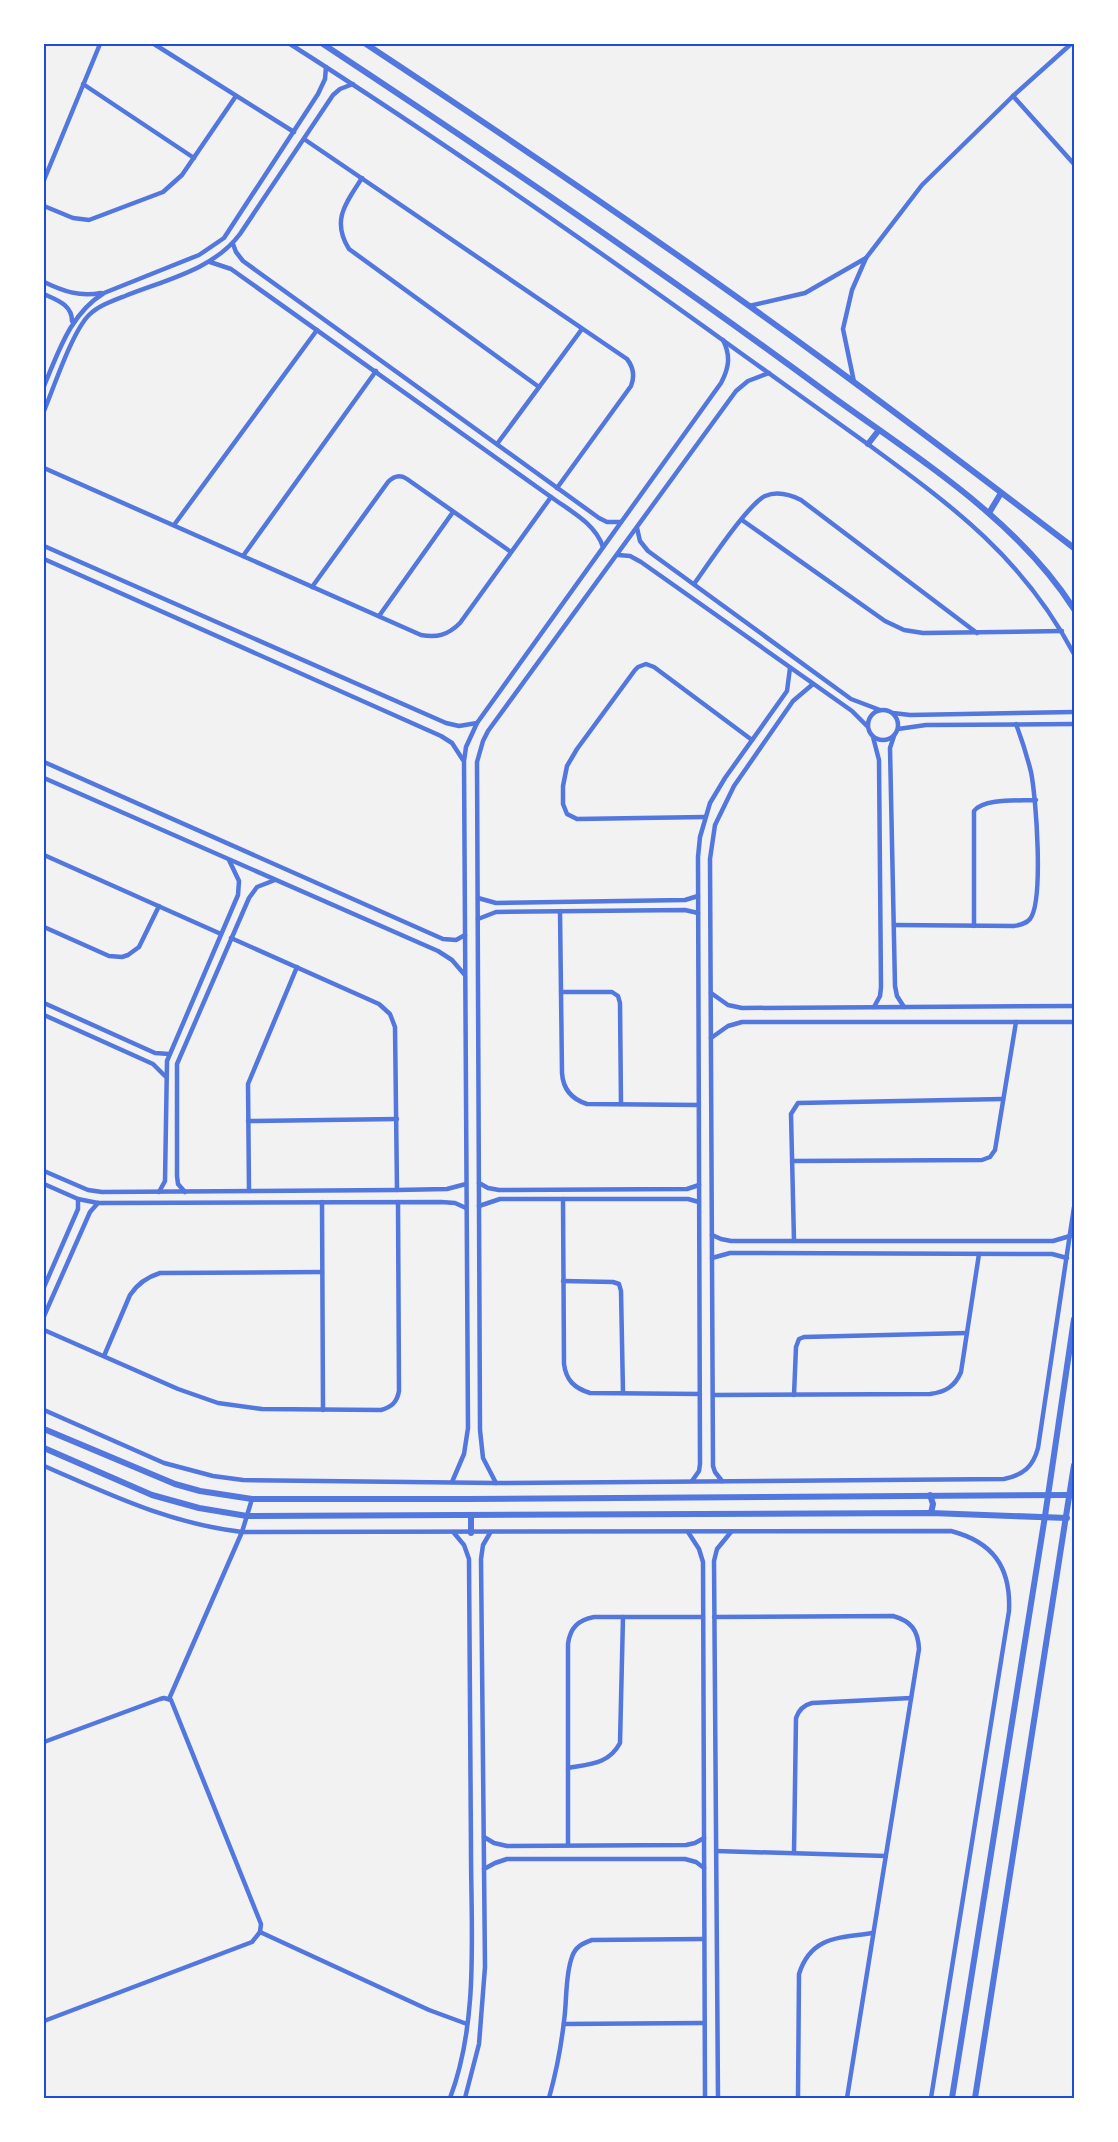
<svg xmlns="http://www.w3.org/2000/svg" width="1118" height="2142" viewBox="0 0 1118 2142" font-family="'PT Sans Narrow',sans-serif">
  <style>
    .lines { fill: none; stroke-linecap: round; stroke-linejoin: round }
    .minor { stroke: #5277de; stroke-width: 4.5 }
    .tertiary { stroke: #5277de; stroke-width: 6 }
    .neatline { fill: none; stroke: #1d4ed8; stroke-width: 2 }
  </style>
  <rect width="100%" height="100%" fill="#f2f2f2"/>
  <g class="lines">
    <!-- minor -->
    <g class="minor">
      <polyline points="154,44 294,132"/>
      <path d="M290 44C444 142 594 247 742 354 784 384 827 415 869 445 955 508 1023 558 1074 654"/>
      <polyline points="83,84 194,158"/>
      <polyline points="1013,96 1074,164"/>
      <path d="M304 139 627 359C634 368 635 376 631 386L557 488"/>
      <path d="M362 178C346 203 331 220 349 249L539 387"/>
      <polyline points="44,180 100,44"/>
      <polyline points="44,206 73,218 89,220 163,192 182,175 236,96"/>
      <polyline points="233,244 236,252 243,261 599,518 607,522 621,522"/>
      <path d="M210 262 231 269 551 497C570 511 595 523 603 547"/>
      <path d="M44 282C63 291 79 297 101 293"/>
      <path d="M44 294C56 300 72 304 72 321"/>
      <polyline points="749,306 805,293 866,258"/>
      <polyline points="854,382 843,329 852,290 866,258 922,185 1013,96 1071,44"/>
      <path d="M44 386C59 351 70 314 104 293L199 255 224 238 318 94 325 79 326 67"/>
      <path d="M44 411C54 387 72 332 89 315 98 306 112 301 125 296 165 280 213 270 240 234L333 95 340 89 353 84"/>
      <polyline points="497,444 582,329"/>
      <path d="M44 468 421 635C437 638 448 635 460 623L551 497"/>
      <polyline points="742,520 885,621 904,630 923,633 1062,631"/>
      <polyline points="174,525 317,330"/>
      <polyline points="637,528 640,541 648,551 851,699 880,710"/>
      <polyline points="44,546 446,723 459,726 477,723"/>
      <polyline points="618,555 630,556 641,562 852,711 867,726"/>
      <polyline points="243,556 376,371"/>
      <polyline points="44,559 441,736 452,743 463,760"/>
      <path d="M694 584C707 566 748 504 765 496 777 491 789 494 801 500L977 633"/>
      <path d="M312 587 388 482C394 476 400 474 407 479L511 552"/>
      <polyline points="379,616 453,512"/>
      <circle cx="883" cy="725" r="15"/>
      <polyline points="893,713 910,715 1074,712"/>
      <polyline points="898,729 926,725 1074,724"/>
      <polyline points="894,736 890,748 895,986 897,996 904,1007"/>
      <polyline points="873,737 879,760 881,987 880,996 874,1007"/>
      <polyline points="44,762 443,939 456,940 465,935"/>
      <polyline points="44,778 438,951 452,960 464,974"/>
      <polyline points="705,817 577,819 567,814 563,804 563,786 567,766 577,749 635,670 638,667 646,664 654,667 752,740"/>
      <polyline points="44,855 221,934"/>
      <polyline points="478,898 496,903 685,900 698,896"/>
      <path d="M560 911 562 1073C563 1089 571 1099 587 1104L699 1105"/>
      <polyline points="478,919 496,912 685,910 698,913"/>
      <path d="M894 925 1014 926C1020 925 1026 924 1030 919 1044 901 1036 796 1031 772 1027 756 1022 740 1016 724"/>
      <path d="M974 926V811C984 798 1019 801 1036 800"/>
      <polyline points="44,927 109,956 122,957 128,955 139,947 159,906"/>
      <polyline points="231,938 379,1004 390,1014 395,1027 397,1190"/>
      <polyline points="561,992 612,992 618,996 620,1003 621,1104"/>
      <polyline points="711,993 728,1005 742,1008 1074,1006"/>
      <polyline points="44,1003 155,1053 169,1054"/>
      <polyline points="44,1015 153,1064 165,1076"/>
      <polyline points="711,1038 728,1026 742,1022 1074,1022"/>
      <polyline points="248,1121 397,1119"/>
      <polyline points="792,1161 982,1160 990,1157 995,1150 1016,1022"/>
      <polyline points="44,1171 88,1190 102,1192 397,1190 447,1189 466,1184"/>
      <polyline points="479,1183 488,1188 499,1190 687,1189 699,1185"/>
      <polyline points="44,1184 78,1199 98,1203 441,1202 455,1203 466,1208"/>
      <polyline points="249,1191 248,1084 297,967"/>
      <polyline points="159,1192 165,1181 167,1061 238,895 239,881 229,860"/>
      <polyline points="185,1192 178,1184 177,1176 177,1064 249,898 257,887 275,880"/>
      <path d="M563 1199 564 1364C566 1380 574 1388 590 1393L700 1394"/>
      <polyline points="322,1202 323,1410"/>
      <polyline points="479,1206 500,1199 688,1199 699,1202"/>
      <polyline points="712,1235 721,1239 731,1241 1053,1241 1070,1236"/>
      <polyline points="794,1241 791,1114 798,1103 1003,1099"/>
      <polyline points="712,1258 730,1253 1052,1254 1067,1258"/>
      <polyline points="563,1281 613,1282 619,1284 621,1291 623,1393"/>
      <polyline points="44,1287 78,1209 78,1199"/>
      <polyline points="44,1316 90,1212 98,1203"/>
      <path d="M44 1330 178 1389 218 1403 262 1409 381 1410C392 1407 397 1402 399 1391L398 1202"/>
      <path d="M104 1356 130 1295C138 1283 147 1277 160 1273L322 1272"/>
      <path d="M713 1395 930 1394C946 1392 955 1386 961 1372L979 1254"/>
      <polyline points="794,1395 796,1347 799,1339 804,1337 967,1333"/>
      <path d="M44 1410 164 1463 213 1476 243 1480 496 1483 1004 1479C1023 1475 1033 1467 1038 1448L1074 1207"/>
      <path d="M44 1466C111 1495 168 1523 242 1532L951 1531C993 1542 1011 1567 1009 1611L931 2098"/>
      <polyline points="692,1481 699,1471 700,1464 698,857 700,837 710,803 725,778 787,691 790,668"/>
      <polyline points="722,1481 715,1472 713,1466 710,859 715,825 734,786 793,701 813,684"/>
      <path d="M452 1482 464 1454 468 1428 464 761 466 747 477 723 721 383C729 368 731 356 723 340"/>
      <polyline points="496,1483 483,1458 480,1430 477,762 483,741 488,731 736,391 748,381 769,373"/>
      <polyline points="688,1532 699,1549 703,1562 705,2098"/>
      <path d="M714 1617 893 1616C911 1621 918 1630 919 1649L847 2098"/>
      <polyline points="169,1699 242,1532 252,1499"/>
      <polyline points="44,1742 160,1699 164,1698 171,1700 261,1924 260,1932 252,1942 44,2021"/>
      <path d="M568 1768C590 1764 609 1764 620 1743L623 1617"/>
      <polyline points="484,1837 494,1843 507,1846 686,1845 695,1843 704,1838"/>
      <path d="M568 1845V1644C570 1628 578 1620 594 1617H703"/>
      <polyline points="716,1851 886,1856"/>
      <path d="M794 1853 796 1718C799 1709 804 1705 812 1703L911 1698"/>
      <polyline points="484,1869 495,1863 507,1859 685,1859 696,1862 704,1868"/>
      <polyline points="260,1932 429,2010 467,2024"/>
      <polyline points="564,2024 704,2023"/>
      <path d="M450 2098C479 2022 471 1931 471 1851 470 1754 470 1656 469 1559L464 1545 454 1533"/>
      <polyline points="465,2098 479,2044 485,1967 481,1559 483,1545 490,1533"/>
      <path d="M549 2098C556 2073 561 2048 564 2021 567 2002 565 1975 572 1957 575 1947 583 1943 592 1940L704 1939"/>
      <polyline points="718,2098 714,1561 717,1549 731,1532"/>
      <path d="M798 2098 799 1974C811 1936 839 1938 873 1933"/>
    </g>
    <!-- tertiary -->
    <g class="tertiary">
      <path d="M323 44C493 156 662 271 826 392 915 457 1014 516 1074 609"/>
      <path d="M366 44C522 147 677 252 828 363 911 424 993 486 1074 548"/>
      <polyline points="868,444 879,430"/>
      <polyline points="989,513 1001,493"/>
      <polyline points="44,1429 175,1484 200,1491 252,1499 467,1499 1070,1495"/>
      <polyline points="44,1448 152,1495 199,1508 247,1516 931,1513 1067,1518"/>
      <polyline points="930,1495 933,1504 931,1513"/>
      <polyline points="471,1515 471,1533"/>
      <polyline points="952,2098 1045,1516 1074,1319"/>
      <polyline points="975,2098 1074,1465"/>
    </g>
  </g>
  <!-- border -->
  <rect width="1118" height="2142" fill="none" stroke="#ffffff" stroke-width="90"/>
  <rect x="45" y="45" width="1028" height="2052" class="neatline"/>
</svg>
